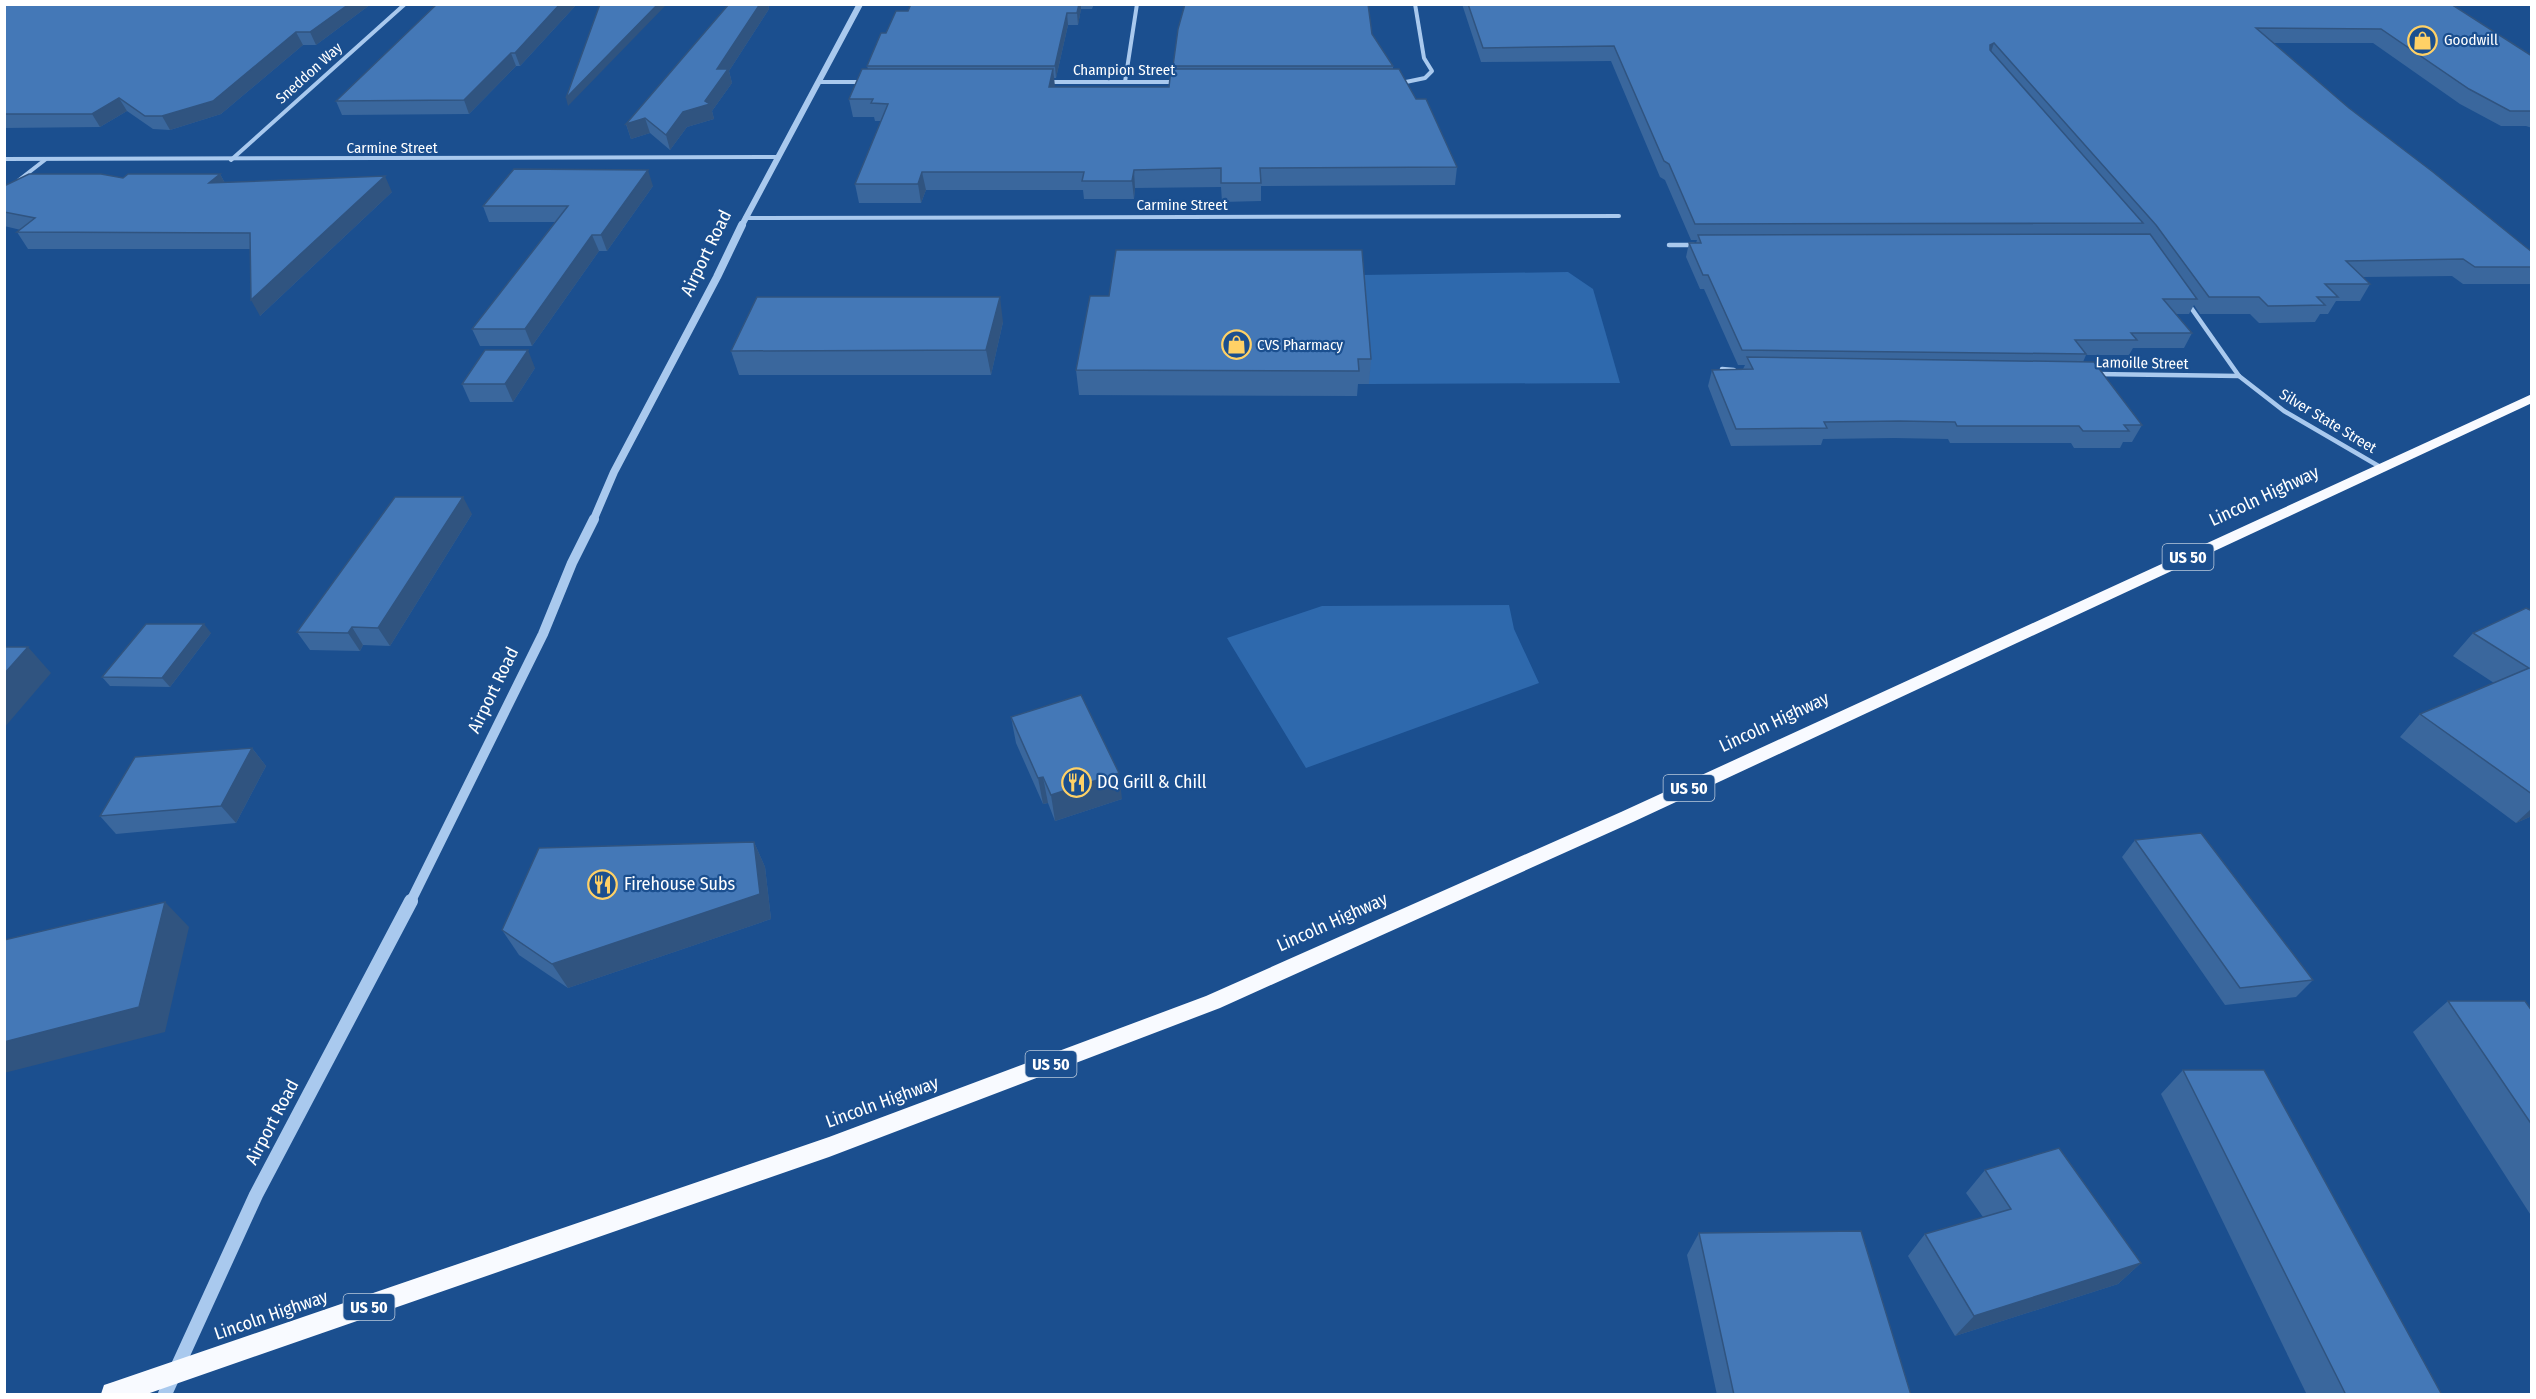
<svg xmlns="http://www.w3.org/2000/svg" width="2536" height="1399" viewBox="0 0 2536 1399" font-family="'Fira Sans Condensed',sans-serif">
  <style>
    .green { fill: #2e69ad }
    .lines { fill: none; stroke-linecap: round; stroke-linejoin: round }
    .minor-far1 { stroke: #a9c9ee; stroke-width: 4 }
    .minor { stroke: #a9c9ee; stroke-width: 4.5 }
    .tertiary-far3 { stroke: #a9c9ee; stroke-width: 6 }
    .tertiary-far2 { stroke: #a9c9ee; stroke-width: 8 }
    .tertiary-far1 { stroke: #a9c9ee; stroke-width: 10 }
    .tertiary { stroke: #a9c9ee; stroke-width: 14 }
    .trunk { fill: #f8faff; fill-rule: evenodd }
    .wall { fill: #3a679d }
    .shaded-wall { fill: #305480 }
    .building { fill: #4478b7; stroke: #305480; stroke-width: 1.5 }
    .labels { text-anchor: middle; dominant-baseline: central; stroke-width: 4.5; stroke-linejoin: round; paint-order: stroke }
    .far-poi-label { font-size: 15px; fill: #fff; stroke: #1b4f8f; text-anchor: start }
    .far-street-label { font-size: 15px; fill: #fff; stroke: #1b4f8f }
    .shield { fill: #1b4f8f; stroke: #bbcadd; stroke-width: 1.5 }
    .shield-label { font-size: 16px; font-weight: bold; fill: #fff }
    .street-label { font-size: 18px; fill: #fff; stroke: #1b4f8f }
    .poi-label { font-size: 18px; fill: #fff; stroke: #1b4f8f; text-anchor: start }
  </style>
  <rect width="100%" height="100%" fill="#1b4f8f"/>
  <!-- green -->
  <g class="green">
    <polygon points="1568,272 1593,289 1620,383 1369,384 1361,275"/>
    <polygon points="1509,605 1514,629 1539,683 1306,768 1227,638 1322,606"/>
  </g>
  <g class="lines">
    <!-- minor-far1 -->
    <g class="minor-far1">
      <polyline points="819,82 863,82"/>
      <polyline points="1047,82 1175,82"/>
      <polyline points="1125,82 1137,4"/>
      <polyline points="1401,83 1425,78 1432,71 1424,58 1415,4"/>
      <polyline points="4,159 779,157"/>
      <polyline points="231,160 405,4"/>
      <polyline points="19,180 46,159"/>
      <polyline points="745,218 1619,216"/>
    </g>
    <!-- minor -->
    <g class="minor">
      <polyline points="1669,245 1694,245"/>
      <polyline points="2187,302 2239,376 2284,411 2382,468"/>
      <polyline points="1722,369 1734,370"/>
      <polyline points="2095,374 2239,376"/>
    </g>
    <!-- tertiary-far3 -->
    <polyline class="tertiary-far3" points="741,227 860,4"/>
    <!-- tertiary-far2 -->
    <polyline class="tertiary-far2" points="593,521 614,472 717,277 742,225"/>
    <!-- tertiary-far1 -->
    <polyline class="tertiary-far1" points="410,903 543,634 572,563 594,519"/>
    <!-- tertiary -->
    <polyline class="tertiary" points="165,1394 256,1195 411,901"/>
    <!-- trunk -->
    <polygon class="trunk" points="2532,394 2532,403 1633,822 1220,1008 829,1157 147,1394 101,1394 104,1385 113,1382 829,1137 1206,996 1621,812"/>
  </g>
  <!-- wall -->
  <g class="wall">
    <polygon points="4,4 371,4 316,45 303,45 221,114 170,130 153,129 127,111 100,127 4,128"/>
    <polygon points="577,4 520,66 516,66 469,114 342,115 336,101"/>
    <polygon points="729,4 768,4 769,9 729,71 732,83 712,111 714,119 687,127 670,150 650,133 631,139 626,124"/>
    <polygon points="911,4 1094,4 1092,9 1081,9 1078,25 1068,25 1056,78 1054,78 1054,87 1169,87 1173,66 1372,34 1393,66 1393,69 1416,99 1457,167 1455,185 1261,186 1261,201 1222,202 1221,187 1135,188 1134,199 1084,199 1083,190 926,190 921,203 859,203 855,184 881,121 875,121 874,117 853,117 849,99 868,69 867,66 886,33 908,11"/>
    <polygon points="1462,4 2451,4 2532,56 2532,128 2526,126 2501,126 2460,104 2373,43 2273,43 2349,108 2532,252 2532,284 2463,284 2452,276 2363,277 2370,284 2360,301 2336,301 2328,314 2320,314 2315,322 2259,323 2250,314 2200,314 2194,305 2189,314 2176,314 2192,333 2184,348 2133,348 2129,355 2086,355 2083,362 2142,425 2132,442 2123,442 2120,448 2074,448 2071,443 1950,443 1948,439 1894,438 1823,439 1821,445 1731,446 1708,386 1712,370 1743,369 1745,365 1738,365 1704,289 1700,289 1686,257 1689,243 1696,243 1697,240 1691,240 1665,180 1660,177 1611,61 1481,62"/>
    <polygon points="220,174 225,183 392,192 260,316 250,249 28,249 17,232 21,230 4,226 4,186 123,178"/>
    <polygon points="653,186 607,251 599,251 532,346 480,346 472,329 555,222 489,222 483,206"/>
    <polygon points="1090,296 1371,359 1369,384 1358,384 1357,396 1079,395 1076,370"/>
    <polygon points="1003,322 991,375 739,375 731,351"/>
    <polygon points="535,368 513,402 470,402 462,384"/>
    <polygon points="472,514 390,646 363,645 360,651 310,650 297,632"/>
    <polygon points="2532,611 2532,816 2516,823 2400,737 2420,714 2494,683 2453,656 2473,633"/>
    <polygon points="211,633 170,687 110,686 102,677"/>
    <polygon points="1011,717 1122,799 1055,821 1048,803 1043,804 1016,743"/>
    <polygon points="252,748 266,766 236,823 116,834 100,816"/>
    <polygon points="2135,840 2313,980 2296,997 2225,1005 2122,857"/>
    <polygon points="754,842 765,867 771,919 568,988 519,955 502,930"/>
    <polygon points="2448,1001 2532,1011 2532,1217 2413,1032"/>
    <polygon points="2183,1070 2442,1395 2307,1395 2161,1094"/>
    <polygon points="1985,1170 2141,1263 2118,1284 1955,1336 1908,1256 1925,1234 1983,1217 1966,1193"/>
    <polygon points="1699,1233 1911,1395 1717,1395 1687,1255"/>
  </g>
  <!-- shaded-wall -->
  <g class="shaded-wall">
    <polygon points="349,4 371,4 316,45 310,32"/>
    <polygon points="560,4 577,4 520,66 515,53"/>
    <polygon points="658,4 667,4 568,106 566,98"/>
    <polygon points="760,4 768,4 769,9 729,71 732,83 712,111 714,119 687,127 670,150 666,135 683,112 705,101 717,69"/>
    <polygon points="1079,4 1081,4 1081,9 1078,25 1077,13"/>
    <polygon points="1067,13 1068,25 1056,78 1055,66"/>
    <polygon points="296,32 303,45 221,114 170,130 162,116"/>
    <polygon points="1994,43 1989,58 1990,45"/>
    <polygon points="511,53 516,66 469,114 464,100"/>
    <polygon points="1053,69 1055,86 1051,105 1049,87"/>
    <polygon points="119,98 127,111 100,127 92,114"/>
    <polygon points="645,118 650,133 631,139 626,124"/>
    <polygon points="648,170 653,186 607,251 601,235"/>
    <polygon points="1134,170 1135,188 1134,199 1132,181"/>
    <polygon points="922,172 926,190 921,203 918,184"/>
    <polygon points="220,174 228,189 209,183"/>
    <polygon points="385,176 392,192 260,316 251,300"/>
    <polygon points="592,235 599,251 532,346 525,329"/>
    <polygon points="1000,297 1003,322 991,375 986,350"/>
    <polygon points="528,350 535,368 513,402 505,384"/>
    <polygon points="463,497 472,514 390,646 378,628"/>
    <polygon points="204,624 211,633 170,687 162,678"/>
    <polygon points="352,627 363,645 360,651 348,633"/>
    <polygon points="28,647 51,673 4,728 4,674"/>
    <polygon points="252,748 266,766 236,823 221,806"/>
    <polygon points="1119,773 1122,799 1055,821 1051,795"/>
    <polygon points="1043,777 1048,803 1043,804 1038,778"/>
    <polygon points="2532,808 2532,816 2516,823"/>
    <polygon points="754,842 765,867 771,919 568,988 552,964"/>
    <polygon points="165,902 189,927 165,1032 4,1073 4,1042"/>
    <polygon points="2141,1263 2118,1284 1955,1336 1974,1316"/>
  </g>
  <!-- building -->
  <g class="building">
    <polygon points="4,4 349,4 310,32 296,32 213,101 162,116 145,116 119,98 92,114 4,114"/>
    <polygon points="437,4 560,4 515,53 511,53 464,100 336,101"/>
    <polygon points="600,4 658,4 566,98"/>
    <polygon points="729,4 760,4 717,69 728,69 705,101 710,104 683,112 666,135 645,118 626,124"/>
    <polygon points="911,4 1079,4 1077,13 1067,13 1055,66 867,66 881,33 886,33 896,11 908,11"/>
    <polygon points="1185,4 1368,4 1372,34 1393,66 1173,66 1178,29"/>
    <polygon points="1468,4 2451,4 2532,56 2532,111 2510,111 2469,89 2381,29 2256,28 2349,108 2433,172 2532,252 2532,267 2475,267 2463,259 2346,261 2370,284 2325,284 2338,297 2317,297 2325,305 2268,306 2259,297 2209,297 2156,225 1994,43 1990,45 1990,50 2143,223 1695,224 1669,164 1664,161 1614,46 1483,48"/>
    <polygon points="862,69 1053,69 1049,87 1169,87 1171,69 1399,69 1416,99 1426,99 1457,167 1260,168 1261,183 1221,183 1221,168 1134,170 1132,181 1082,181 1084,172 922,172 918,184 855,184 888,104 871,103 873,99 849,99"/>
    <polygon points="514,169 648,170 601,235 592,235 525,329 472,329 568,206 483,206"/>
    <polygon points="29,174 101,174 123,178 128,174 220,174 209,183 385,176 251,300 250,233 17,232 35,218 4,212 4,186"/>
    <polygon points="2150,234 2197,299 2163,299 2192,333 2131,333 2137,340 2075,340 2086,354 1742,350 1708,275 1703,275 1689,243 1701,243 1698,235"/>
    <polygon points="1116,250 1362,250 1371,359 1358,359 1359,371 1076,370 1090,296 1109,296"/>
    <polygon points="757,297 1000,297 986,350 731,351"/>
    <polygon points="485,350 528,350 505,384 462,384"/>
    <polygon points="1747,357 2094,362 2142,425 2124,425 2129,431 2083,431 2079,426 1957,426 1955,422 1900,421 1824,422 1827,428 1736,429 1712,370 1753,369"/>
    <polygon points="395,497 463,497 378,628 352,627 348,633 297,632"/>
    <polygon points="2526,608 2532,611 2532,794 2420,714 2529,668 2473,633"/>
    <polygon points="146,624 204,624 162,678 102,677"/>
    <polygon points="4,647 28,647 4,674"/>
    <polygon points="1081,695 1119,773 1051,795 1043,777 1038,778 1011,717"/>
    <polygon points="252,748 221,806 100,816 135,757"/>
    <polygon points="2201,833 2313,980 2240,988 2135,840"/>
    <polygon points="754,842 760,894 552,964 502,930 539,848"/>
    <polygon points="165,902 139,1007 4,1042 4,940"/>
    <polygon points="2448,1001 2525,1001 2532,1011 2532,1125"/>
    <polygon points="2183,1070 2264,1070 2442,1395 2346,1395"/>
    <polygon points="2059,1148 2141,1263 1974,1316 1925,1234 2011,1209 1985,1170"/>
    <polygon points="1861,1231 1911,1395 1734,1395 1699,1233"/>
  </g>
  <!-- icons -->
  <defs>
    <symbol id="shop-ring" viewBox="-11 -11 22 22"><circle r="9.5" fill="#1b4f8f" stroke="#ffd166" stroke-width="1.5"/><path d="M-5-2.5h2.3a2.7 3.5 0 0 1 5.4 0H5L5.5 6h-11ZM-1.5-2.5h3a1.5 2.3 0 0 0-3 0Z" fill="#ffd166"/></symbol>
    <symbol id="restaurant-ring" viewBox="-11 -11 22 22"><circle r="9.5" fill="#1b4f8f" stroke="#ffd166" stroke-width="1.5"/><path d="M-5-6h1v4h1v-4h1v4h1v-4h1v5L-1.5 .5V6h-2V.5L-5-1ZM5-6V6H3V1.5H1.5Q1.5-4 5-6Z" fill="#ffd166"/></symbol>
  </defs>
  <g fill-rule="evenodd">
    <use href="#shop-ring" x="2406" y="24" width="33" height="33"/>
    <use href="#shop-ring" x="1220" y="328" width="33" height="33"/>
    <use href="#restaurant-ring" x="1060" y="766" width="33" height="33"/>
    <use href="#restaurant-ring" x="586" y="868" width="33" height="33"/>
  </g>
  <g class="labels">
    <!-- far-poi labels -->
    <g class="far-poi-label">
      <text x="2444" y="40">Goodwill</text>
      <text x="1257" y="345">CVS Pharmacy</text>
    </g>
    <!-- far-street labels -->
    <g class="far-street-label">
      <text x="1124" y="70">Champion Street</text>
      <text transform="translate(309 73) rotate(-42)">Sneddon Way</text>
      <text x="392" y="148">Carmine Street</text>
      <text x="1182" y="205">Carmine Street</text>
      <text transform="translate(2142 363) rotate(1)">Lamoille Street</text>
      <text transform="translate(2328 421) rotate(31)">Silver State Street</text>
    </g>
    <!-- shield labels -->
    <g class="shield">
      <rect x="2162.5" y="544" width="51" height="26" rx="4.5"/>
      <rect x="1663.5" y="775" width="51" height="26" rx="4.5"/>
      <rect x="1025.5" y="1051" width="51" height="26" rx="4.5"/>
      <rect x="343.5" y="1294" width="51" height="26" rx="4.5"/>
    </g>
    <g class="shield-label">
      <text x="2188" y="557">US 50</text>
      <text x="1689" y="788">US 50</text>
      <text x="1051" y="1064">US 50</text>
      <text x="369" y="1307">US 50</text>
    </g>
    <!-- street labels -->
    <g class="street-label">
      <text transform="translate(706 253) rotate(-64)">Airport Road</text>
      <text transform="translate(2264 496) rotate(-25)">Lincoln Highway</text>
      <text transform="translate(493 690) rotate(-64)">Airport Road</text>
      <text transform="translate(1774 722) rotate(-25)">Lincoln Highway</text>
      <text transform="translate(1332 922) rotate(-24)">Lincoln Highway</text>
      <text transform="translate(882 1102) rotate(-20)">Lincoln Highway</text>
      <text transform="translate(272 1122) rotate(-62)">Airport Road</text>
      <text transform="translate(271 1315) rotate(-19)">Lincoln Highway</text>
    </g>
    <!-- poi labels -->
    <g class="poi-label">
      <text x="1097" y="782">DQ Grill &amp; Chill</text>
      <text x="624" y="884">Firehouse Subs</text>
    </g>
  </g>
  <!-- border -->
  <rect width="2536" height="1399" fill="none" stroke="#ffffff" stroke-width="12"/>
</svg>
